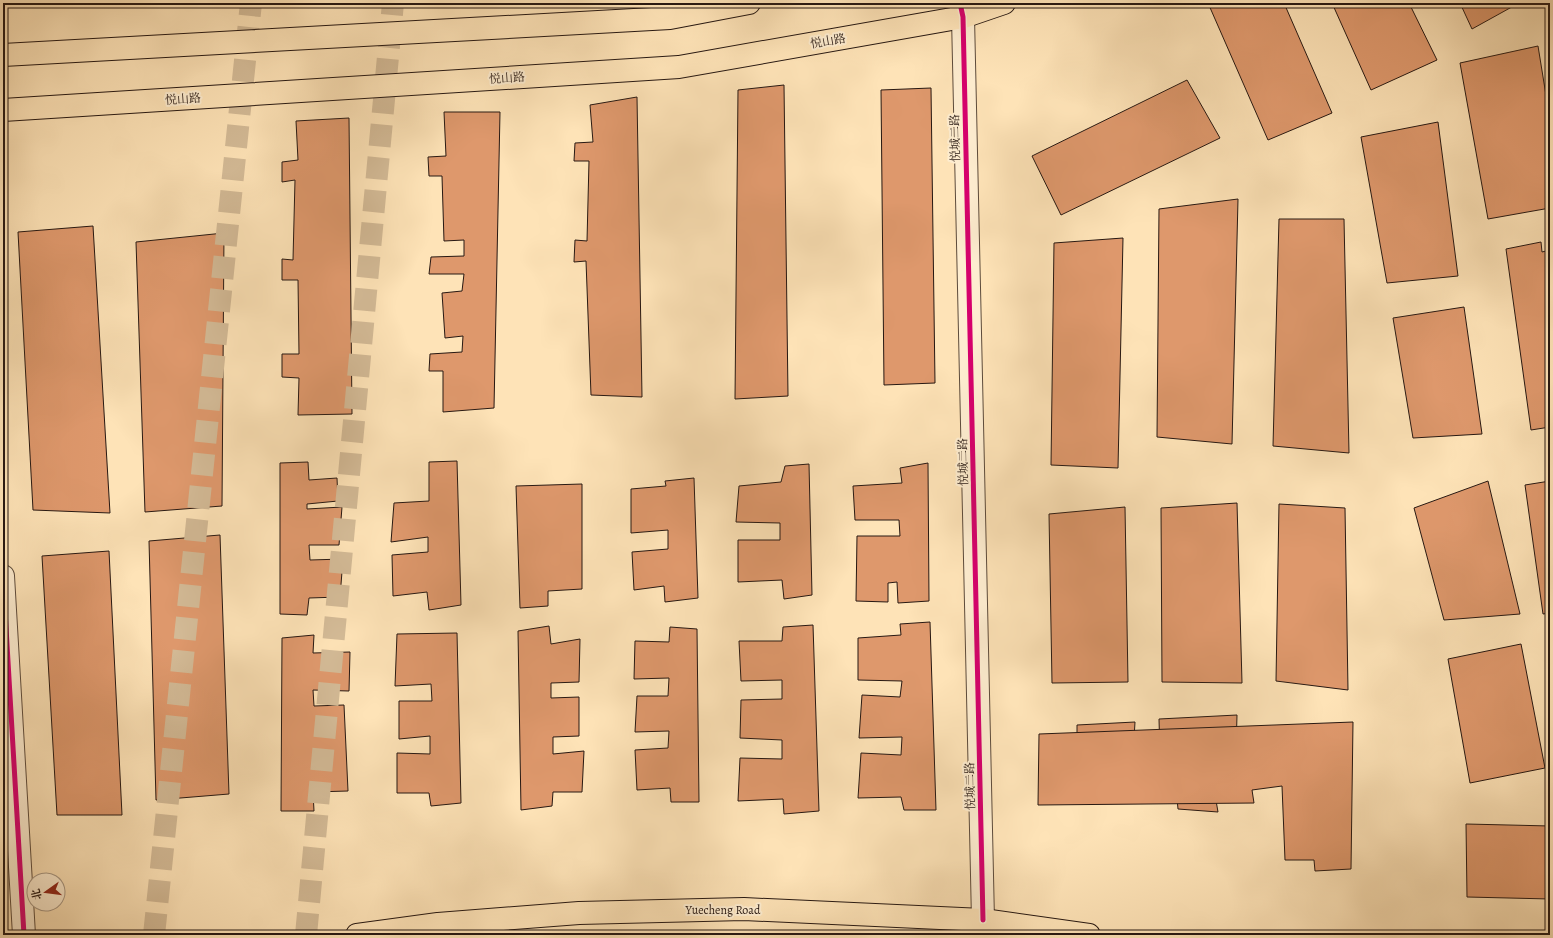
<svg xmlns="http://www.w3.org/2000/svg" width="1553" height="938" viewBox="0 0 1553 938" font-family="Alegreya,'Noto Serif SC',serif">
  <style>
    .building { fill: #de986c; stroke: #271812 }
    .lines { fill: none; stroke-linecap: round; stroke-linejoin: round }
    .major-tunnel { stroke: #d3ba96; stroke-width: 22; stroke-dasharray: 22 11; stroke-linecap: butt }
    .minor-casing { stroke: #5d4b3b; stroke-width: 24 }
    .major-casing { stroke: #271812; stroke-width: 24 }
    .minor { stroke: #feedd0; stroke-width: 22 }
    .major { stroke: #fee3b7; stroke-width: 22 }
    .cycleway-casing { stroke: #feedd0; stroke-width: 8 }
    .cycleway { stroke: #d6006c; stroke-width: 5 }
    .labels { text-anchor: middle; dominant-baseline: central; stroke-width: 4; stroke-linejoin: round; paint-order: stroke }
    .street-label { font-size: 12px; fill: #271812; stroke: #feedd0 }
  </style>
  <rect width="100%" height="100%" fill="#fee3b7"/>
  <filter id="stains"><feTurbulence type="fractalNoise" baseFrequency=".005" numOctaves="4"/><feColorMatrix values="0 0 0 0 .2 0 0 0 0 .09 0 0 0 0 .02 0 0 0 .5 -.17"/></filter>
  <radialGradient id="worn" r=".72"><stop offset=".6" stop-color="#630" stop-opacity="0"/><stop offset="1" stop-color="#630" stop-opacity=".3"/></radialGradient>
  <!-- building -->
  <g class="building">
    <polygon points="1208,3 1284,3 1332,113 1268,140"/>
    <polygon points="1332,3 1409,3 1437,60 1371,90"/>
    <polygon points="1460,3 1519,3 1472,29"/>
    <polygon points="1538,46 1550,120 1550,208 1488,219 1460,63"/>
    <polygon points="1187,80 1220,138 1061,215 1032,156"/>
    <polygon points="784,85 788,396 735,399 738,90"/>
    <polygon points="931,88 935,383 884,385 881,90"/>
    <polygon points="637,97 642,397 591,395 586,261 574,262 575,240 587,241 589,161 574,161 575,143 593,142 590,105"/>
    <polygon points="444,112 500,112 494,408 443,412 443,371 429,371 430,354 462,352 463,336 445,338 442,293 462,291 464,274 429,274 431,257 464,256 464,240 444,241 442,176 429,176 428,157 446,156"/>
    <polygon points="349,118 352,414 298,415 299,378 282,377 282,354 299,354 298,280 282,280 282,259 293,260 295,180 282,182 282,162 298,160 296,121"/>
    <polygon points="1438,122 1458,276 1387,283 1361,137"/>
    <polygon points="1238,199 1232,444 1157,437 1159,209"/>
    <polygon points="1279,219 1344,219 1349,453 1273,446"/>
    <polygon points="93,226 110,513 33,510 18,232"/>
    <polygon points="224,233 222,506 145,512 136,242"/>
    <polygon points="1123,238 1118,468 1051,465 1054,243"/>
    <polygon points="1541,242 1542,252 1550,250 1550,427 1531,430 1506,249"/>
    <polygon points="1464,307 1482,434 1413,438 1393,318"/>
    <polygon points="457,461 461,605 429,610 427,592 393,596 392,555 428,552 428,537 391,542 394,503 429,501 429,462"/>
    <polygon points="308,462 309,480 337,478 338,501 307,504 307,509 342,507 339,545 309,545 310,560 343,559 340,597 309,598 307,615 280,614 280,463"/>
    <polygon points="928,463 929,601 898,603 897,582 888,583 888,602 856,601 857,536 900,536 899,520 855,520 853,486 902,483 900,468"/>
    <polygon points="809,464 812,595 784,599 782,580 738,582 738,540 780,540 780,523 736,522 739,486 781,482 785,466"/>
    <polygon points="694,478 698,598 665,602 664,586 634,590 632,552 668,549 668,530 631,533 631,489 666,486 665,481"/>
    <polygon points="1488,481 1520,614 1444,620 1414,508"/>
    <polygon points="1550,481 1550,613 1543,614 1525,485"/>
    <polygon points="582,484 582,589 548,591 548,606 520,608 516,486"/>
    <polygon points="1237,503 1242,683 1162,682 1161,508"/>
    <polygon points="1279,504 1345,508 1348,690 1276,681"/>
    <polygon points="1125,507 1128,682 1052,683 1049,514"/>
    <polygon points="220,535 229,794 156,800 149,541"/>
    <polygon points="109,551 122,815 57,815 42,556"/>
    <polygon points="930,622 936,810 904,810 901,797 858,798 861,753 901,755 902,737 859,738 862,695 900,697 902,681 858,680 858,638 901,635 900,624"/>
    <polygon points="813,625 819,811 784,814 783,799 738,801 740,758 782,759 782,740 740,738 741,700 782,699 782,680 741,681 739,641 782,641 783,627"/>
    <polygon points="549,626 551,644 580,639 579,682 551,683 551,698 579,697 579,736 553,737 553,754 584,751 582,792 553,792 552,806 521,810 518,631"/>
    <polygon points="670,627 697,629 699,802 671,802 670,788 637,790 635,750 668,748 669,731 635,732 637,696 668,696 669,678 634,679 635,641 669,642"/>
    <polygon points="457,633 461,803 431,806 429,793 397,793 397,753 430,754 430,736 399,739 399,701 432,701 431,684 395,686 397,634"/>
    <polygon points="314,635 313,653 350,652 349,691 313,690 314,706 344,705 348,791 313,792 314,811 281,811 282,638"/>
    <polygon points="1521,644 1545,768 1470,783 1448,659"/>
    <polygon points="1237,715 1235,788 1214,789 1218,812 1178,809 1176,788 1161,792 1159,719"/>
    <polygon points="1135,722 1132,774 1117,776 1115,795 1077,796 1077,725"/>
    <polygon points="1353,722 1351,869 1315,871 1314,860 1285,860 1282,786 1252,790 1254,803 1038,805 1039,734"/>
    <polygon points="1466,824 1550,826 1550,899 1467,897"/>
  </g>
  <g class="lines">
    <!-- major-tunnel -->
    <g class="major-tunnel">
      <polyline points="154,935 251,3"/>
      <polyline points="306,935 393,3"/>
    </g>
    <defs>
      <g id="minor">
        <polyline points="960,3 963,17 983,920"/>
        <polyline points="3,576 24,935"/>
      </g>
      <g id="major">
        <polyline points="3,55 670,18 749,3"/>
        <polyline points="3,110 679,67 963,17 1004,3"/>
        <polyline points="357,935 438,924 579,913 744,909 983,920 1089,935"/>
      </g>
    </defs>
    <!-- minor casing -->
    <use href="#minor" class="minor-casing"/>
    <!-- major casing -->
    <use href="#major" class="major-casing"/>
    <!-- minor -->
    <use href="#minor" class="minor"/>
    <!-- major -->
    <use href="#major" class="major"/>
    <defs>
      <g id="cycleway">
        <polyline points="960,3 963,17 983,920"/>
        <polyline points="3,576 24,935"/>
      </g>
    </defs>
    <!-- cycleway casing -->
    <use href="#cycleway" class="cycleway-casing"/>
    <!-- cycleway -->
    <use href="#cycleway" class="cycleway"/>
  </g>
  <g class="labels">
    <!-- street labels -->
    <g class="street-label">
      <text transform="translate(828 41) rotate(-10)">悦山路</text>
      <text transform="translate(507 78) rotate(-4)">悦山路</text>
      <text transform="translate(183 99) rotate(-4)">悦山路</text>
      <text transform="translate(955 138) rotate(-91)">悦城二路</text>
      <text transform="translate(963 462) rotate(-91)">悦城二路</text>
      <text transform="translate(970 786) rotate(-91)">悦城二路</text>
      <text x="723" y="910">Yuecheng Road</text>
    </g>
  </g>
  <!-- margin -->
  <rect width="1553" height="938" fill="none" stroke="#fee3b7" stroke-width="16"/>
  <rect x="4" y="4" width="1545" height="930" fill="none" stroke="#271812" stroke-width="2"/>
  <rect x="8" y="8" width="1537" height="922" fill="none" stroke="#271812"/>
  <!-- north arrow -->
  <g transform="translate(46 892) rotate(256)"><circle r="19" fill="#feedd0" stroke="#a89884"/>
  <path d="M0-3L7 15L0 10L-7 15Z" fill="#8f2418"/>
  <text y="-6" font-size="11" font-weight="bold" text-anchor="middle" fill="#271812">北</text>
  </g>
  <rect width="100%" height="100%" filter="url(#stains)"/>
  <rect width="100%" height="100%" fill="url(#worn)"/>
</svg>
